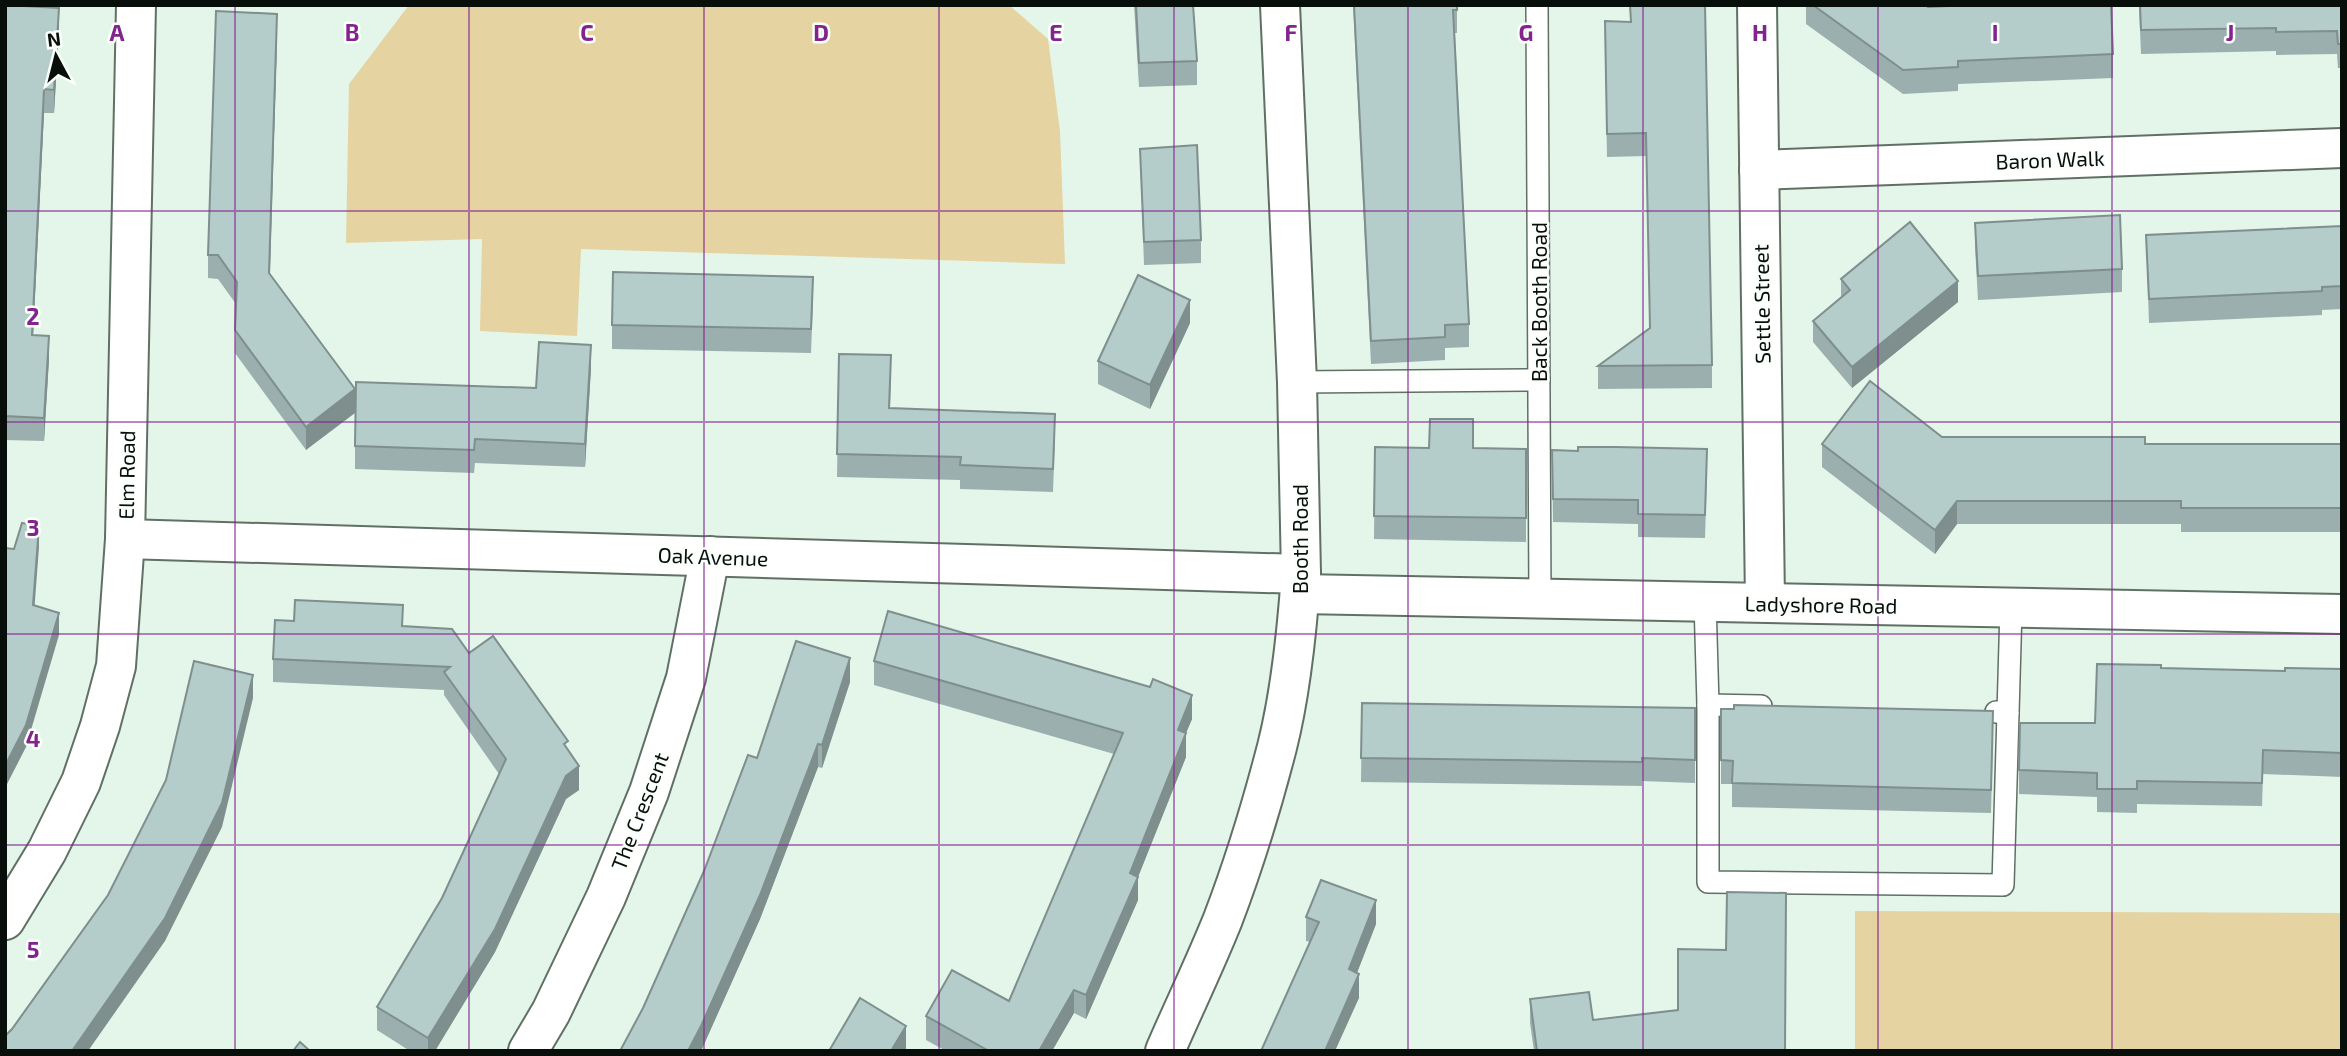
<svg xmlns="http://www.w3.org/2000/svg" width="2347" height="1056" viewBox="0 0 2347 1056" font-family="'Exo 2',sans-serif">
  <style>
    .green { fill: #e6d3a2 }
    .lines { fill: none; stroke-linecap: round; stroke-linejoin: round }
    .service-casing { stroke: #607065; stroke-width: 24 }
    .minor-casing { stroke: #607065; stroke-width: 42 }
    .service { stroke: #fff; stroke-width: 21 }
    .minor { stroke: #fff; stroke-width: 38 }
    .wall { fill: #9bafae }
    .shaded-wall { fill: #7e8f8d }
    .building { fill: #b4ccca; stroke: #7e8f8d; stroke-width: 2 }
    .grid { fill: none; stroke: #82238e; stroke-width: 2; stroke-opacity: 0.55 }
    .labels { text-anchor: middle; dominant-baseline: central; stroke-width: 5; stroke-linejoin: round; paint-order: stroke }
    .street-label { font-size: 21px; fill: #080f0a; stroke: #fbfffc }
    .grid-label { font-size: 23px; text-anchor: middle; font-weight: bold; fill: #82238e; stroke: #fbfffc; stroke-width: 5; stroke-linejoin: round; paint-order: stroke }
  </style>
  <rect width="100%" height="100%" fill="#e3f6e9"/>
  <!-- green -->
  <g class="green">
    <polygon points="409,5 1009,5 1048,39 1060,131 1065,264 581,249 577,336 480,331 482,239 346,243 349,84"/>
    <polygon points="1855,911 2342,913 2342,1051 1855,1051"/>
  </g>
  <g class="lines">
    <defs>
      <g id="service">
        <polyline points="1537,5 1540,599"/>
        <polyline points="1297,382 1539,380"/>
        <polyline points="1705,601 1708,705 1761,706"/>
        <polyline points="1708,705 1708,882 2003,885 2008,713"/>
        <polyline points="1996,712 2008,713 2011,608"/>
      </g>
      <g id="minor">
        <polyline points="1757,5 1765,602"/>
        <polyline points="1759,170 2342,148"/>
        <polyline points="125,539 1301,574"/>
        <polyline points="1300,594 2342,614"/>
        <polyline points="5,920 47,851 81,782 100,726 116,666 125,539 136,5"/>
        <polyline points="528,1051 551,1012 606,897 649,792 686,678 710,556"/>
        <path d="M1165 1051C1184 1007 1205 964 1223 919 1244 864 1262 805 1277 747 1291 692 1297 631 1301 574L1297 382 1280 5"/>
      </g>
    </defs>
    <!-- service casing -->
    <use href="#service" class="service-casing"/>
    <!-- minor casing -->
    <use href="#minor" class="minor-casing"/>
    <!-- service -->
    <use href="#service" class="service"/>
    <!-- minor -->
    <use href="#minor" class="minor"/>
  </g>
  <!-- wall -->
  <g class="wall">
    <polygon points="5,5 59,31 54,113 44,113 33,335 49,359 44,441 5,440"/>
    <polygon points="1134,5 1193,5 1197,61 1197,85 1139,87"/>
    <polygon points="1353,5 1457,5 1457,33 1455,33 1469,324 1469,347 1445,348 1445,360 1371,364"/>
    <polygon points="1806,5 1926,5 1928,7 2113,54 2113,78 1958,84 1958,91 1903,94 1806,24"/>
    <polygon points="2139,5 2342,5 2342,68 2338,68 2337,54 2276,55 2276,51 2141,54"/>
    <polygon points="1630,22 1712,365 1712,388 1598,389 1598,366 1650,328 1646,156 1607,157 1605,44"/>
    <polygon points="277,38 270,274 355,389 306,450 235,353 236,304 218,279 208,278 208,255"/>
    <polygon points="1140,149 1201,240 1201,263 1144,265"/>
    <polygon points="1975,223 2122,269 2122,292 1978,300 1975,247"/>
    <polygon points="2342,226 2342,309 2322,310 2322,315 2149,323 2146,235"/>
    <polygon points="1841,279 1958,302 1852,388 1813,342 1813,321 1841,298"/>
    <polygon points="813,301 811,353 612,349 612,325"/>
    <polygon points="1190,323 1150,409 1098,384 1098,361"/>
    <polygon points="839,354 891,379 890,408 1055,437 1053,492 960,489 960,480 837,477"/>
    <polygon points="591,368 585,467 475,463 474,473 355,469 355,446 536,388"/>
    <polygon points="1942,437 2145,444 2342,444 2342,532 2181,532 2181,524 1957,524 1935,554 1822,467 1822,444"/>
    <polygon points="1375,447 1526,449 1526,542 1374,539"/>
    <polygon points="1552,450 1707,473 1705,538 1638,537 1638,524 1553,522"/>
    <polygon points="403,626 469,653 568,750 579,790 566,799 495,952 435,1051 410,1051 377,1030 377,1007 442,898 499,774 444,695 444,690 273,682 273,659"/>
    <polygon points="874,661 1192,719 1186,733 1186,757 1138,877 1138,900 1086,1019 1074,1013 1052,1051 946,1051 926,1040 926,1016 1009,1001 1114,754 874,685"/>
    <polygon points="2161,668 2285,671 2342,669 2342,777 2263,774 2262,806 2137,804 2137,813 2097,812 2097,797 2019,794 2019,770 2095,723"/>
    <polygon points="850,682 822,768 818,767 760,919 701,1051 620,1051 643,1008 704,871 757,758"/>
    <polygon points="1362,703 1695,708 1695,783 1642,781 1642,786 1361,782"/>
    <polygon points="1721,709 1993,735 1991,813 1732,807 1732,784 1721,784"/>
    <polygon points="1306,917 1376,924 1357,973 1359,998 1310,942 1306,941"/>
    <polygon points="1530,999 1593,1020 1785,1051 1534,1051 1530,1023"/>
  </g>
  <!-- shaded-wall -->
  <g class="shaded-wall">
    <polygon points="59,8 59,31 54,113 54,90"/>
    <polygon points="277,14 277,38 269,297 269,273"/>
    <polygon points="44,89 44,113 32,358 32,335"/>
    <polygon points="1958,281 1958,302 1852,388 1852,367"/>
    <polygon points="1190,300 1190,323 1150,409 1150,385"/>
    <polygon points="49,336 49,359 44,441 44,418"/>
    <polygon points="591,345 591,368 585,467 585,444"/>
    <polygon points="355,389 355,413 306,450 306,427"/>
    <polygon points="1957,501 1957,524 1935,554 1935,530"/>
    <polygon points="39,526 39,547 33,627 33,605"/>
    <polygon points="59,613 59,635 26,747 5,788 5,766"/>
    <polygon points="850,658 850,682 822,768 822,745"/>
    <polygon points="253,675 253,698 222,827 165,941 88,1051 72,1051"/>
    <polygon points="1192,695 1192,719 1186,733 1186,757 1138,877 1138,900 1086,1019 1086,995 1130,873 1178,730"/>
    <polygon points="818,744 818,767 760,919 701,1051 688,1051"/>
    <polygon points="579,766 579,790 566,799 495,952 435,1051 428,1051 428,1038 566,776"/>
    <polygon points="1376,900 1376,924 1349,993 1349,969"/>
    <polygon points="1359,974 1359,998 1335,1051 1325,1051"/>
    <polygon points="1074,990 1074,1013 1052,1051 1039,1051"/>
    <polygon points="906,1026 906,1049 905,1051 891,1051"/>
  </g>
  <!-- building -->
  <g class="building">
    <polygon points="5,5 59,8 54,90 44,89 32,335 49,336 44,418 5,416"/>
    <polygon points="1136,5 1193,5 1197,61 1139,63"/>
    <polygon points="1354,5 1457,5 1457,10 1453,10 1469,324 1445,325 1445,337 1371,341"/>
    <polygon points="1630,5 1705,5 1712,365 1598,366 1650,328 1646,133 1607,134 1605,21 1631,22"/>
    <polygon points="1813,5 1926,5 1928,7 1969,5 2111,5 2113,54 1958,61 1958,67 1903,70"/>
    <polygon points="2140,5 2342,5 2342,44 2338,44 2337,31 2276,32 2276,28 2141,30"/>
    <polygon points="216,11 277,14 269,273 355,389 306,427 235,330 237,282 218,255 208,255"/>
    <polygon points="1197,145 1201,240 1144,242 1140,149"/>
    <polygon points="2120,215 2122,269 1978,276 1975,223"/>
    <polygon points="1910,222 1958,281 1852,367 1813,321 1850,290 1841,279"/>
    <polygon points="2342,226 2342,286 2322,287 2322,291 2149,299 2146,235"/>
    <polygon points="613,272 813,277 811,329 612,325"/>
    <polygon points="1138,275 1190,300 1150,385 1098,361"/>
    <polygon points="539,342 591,345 585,444 475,439 474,450 355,446 356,382 536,388"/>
    <polygon points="839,354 891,355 889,408 1055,414 1053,469 960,465 961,457 837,454"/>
    <polygon points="1870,381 1942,437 2145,437 2145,444 2342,444 2342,508 2181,508 2181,501 1957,501 1935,530 1822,444"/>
    <polygon points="1430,419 1473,419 1473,448 1526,449 1526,518 1374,516 1375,447 1429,448"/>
    <polygon points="1578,447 1616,447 1707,449 1705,515 1638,514 1638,500 1553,499 1552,450 1578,451"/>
    <polygon points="22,523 39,526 33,605 59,613 26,725 5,766 5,548 14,549"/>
    <polygon points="295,600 403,605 402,626 452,629 469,653 493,636 568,741 564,744 579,766 566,776 495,929 428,1038 377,1007 442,898 506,759 444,672 450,667 273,659 275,620 294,621"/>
    <polygon points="888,611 1150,687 1153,679 1192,695 1178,730 1186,733 1130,873 1138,877 1086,995 1074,990 1039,1051 989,1051 926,1016 952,970 1009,1001 1123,733 874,661"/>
    <polygon points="796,641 850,658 822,745 818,744 760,895 701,1026 688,1051 620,1051 643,1008 704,871 748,755 757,758"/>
    <polygon points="194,661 253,675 222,803 165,918 72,1051 5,1051 5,1036 12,1029 108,895 166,780"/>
    <polygon points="2097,664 2161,665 2161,668 2285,671 2285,668 2342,669 2342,753 2263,750 2262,783 2137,781 2137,789 2097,789 2097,773 2019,770 2020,723 2095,723"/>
    <polygon points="1362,703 1695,708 1695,760 1642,758 1642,762 1361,758"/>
    <polygon points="1734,705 1993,711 1991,790 1732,783 1733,761 1721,760 1721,709 1734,709"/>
    <polygon points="1321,880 1376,900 1349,969 1359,974 1325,1051 1261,1051 1319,922 1306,917"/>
    <polygon points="1727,892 1786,893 1785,1051 1537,1051 1530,999 1589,992 1593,1020 1678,1010 1678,949 1726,950"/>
    <polygon points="860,998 906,1026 891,1051 829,1051"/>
    <polygon points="300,1042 310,1051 293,1051"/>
  </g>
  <!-- grid -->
  <path class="grid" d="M235 5V1051M469 5V1051M704 5V1051M939 5V1051M1174 5V1051M1408 5V1051M1643 5V1051M1878 5V1051M2112 5V1051M5 211H2342M5 422H2342M5 634H2342M5 845H2342"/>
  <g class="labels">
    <!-- street labels -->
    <g class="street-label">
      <text transform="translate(2050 159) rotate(-2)">Baron Walk</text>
      <text transform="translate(1538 302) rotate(-90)">Back Booth Road</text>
      <text transform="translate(1761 304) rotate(-91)">Settle Street</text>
      <text transform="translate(126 475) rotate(-89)">Elm Road</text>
      <text transform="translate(1299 539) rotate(-90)">Booth Road</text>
      <text transform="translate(713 556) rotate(2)">Oak Avenue</text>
      <text transform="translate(1821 604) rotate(1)">Ladyshore Road</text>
      <text transform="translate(639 811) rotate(-69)">The Crescent</text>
    </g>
  </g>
  <g class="grid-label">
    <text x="117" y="41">A</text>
    <text x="352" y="41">B</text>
    <text x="587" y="41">C</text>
    <text x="821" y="41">D</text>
    <text x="1056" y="41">E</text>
    <text x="1291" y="41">F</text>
    <text x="1526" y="41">G</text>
    <text x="1760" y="41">H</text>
    <text x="1995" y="41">I</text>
    <text x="2230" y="41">J</text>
    <text x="33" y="325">2</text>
    <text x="33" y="536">3</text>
    <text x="33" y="747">4</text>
    <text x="33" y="958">5</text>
  </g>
  <!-- border -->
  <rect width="2347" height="1056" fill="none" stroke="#080f0a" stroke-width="14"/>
  <!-- north arrow -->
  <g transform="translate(56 56) rotate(353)" stroke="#fbfffc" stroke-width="5" paint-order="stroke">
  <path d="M0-5L12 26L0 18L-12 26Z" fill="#080f0a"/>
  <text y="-10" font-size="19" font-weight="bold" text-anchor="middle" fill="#080f0a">N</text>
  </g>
</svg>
